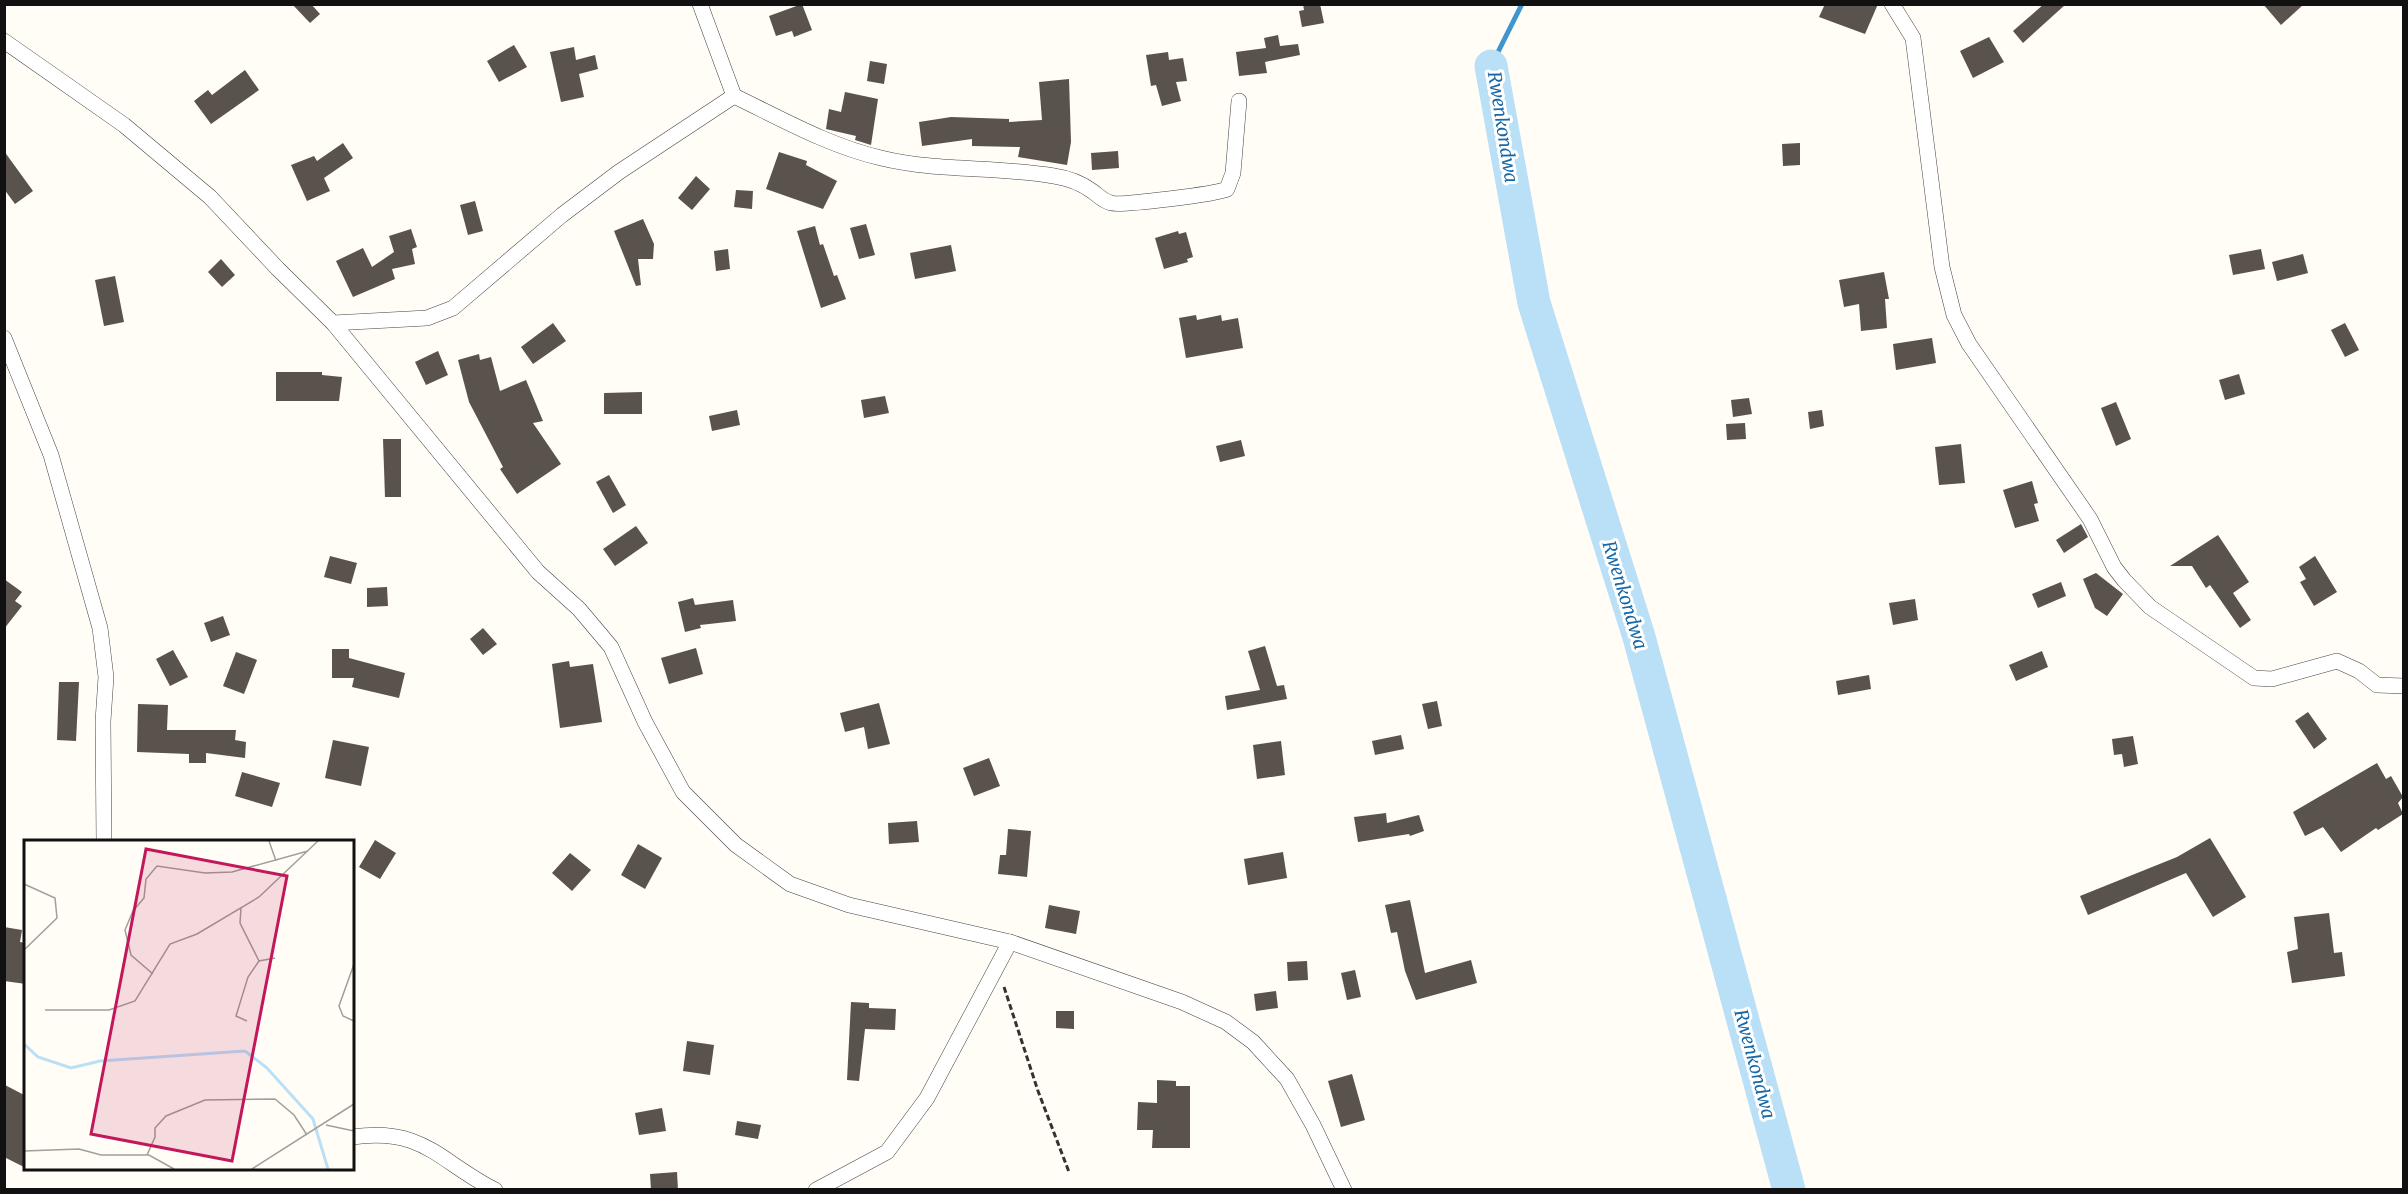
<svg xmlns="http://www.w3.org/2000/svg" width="2408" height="1194" viewBox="0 0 2408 1194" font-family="Merriweather,serif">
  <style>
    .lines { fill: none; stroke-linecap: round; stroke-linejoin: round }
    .stream { stroke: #3f96cf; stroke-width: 5 }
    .river { stroke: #b9e0f7; stroke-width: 33 }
    .building { fill: #5a524d }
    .street-casing { stroke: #444; stroke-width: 16 }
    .path { stroke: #333; stroke-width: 3; stroke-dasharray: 6 3; stroke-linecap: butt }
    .street { stroke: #fff; stroke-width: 15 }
    .labels { text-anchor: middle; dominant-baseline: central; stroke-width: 6; stroke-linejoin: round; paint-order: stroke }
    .water-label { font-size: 18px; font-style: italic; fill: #1768a6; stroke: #fff }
    .inset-river { fill: none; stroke: #b9e0f7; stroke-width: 3 }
    .inset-road { fill: none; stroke: #a09f9a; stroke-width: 1.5 }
    .view { fill: #c2185b; fill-opacity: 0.15; stroke: #c2185b; stroke-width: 3 }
    .inset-edge { fill: none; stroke: #111; stroke-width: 3 }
  </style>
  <rect width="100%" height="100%" fill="#fffdf5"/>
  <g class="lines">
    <!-- stream -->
    <polyline class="stream" points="1491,66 1522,4"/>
    <!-- river -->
    <polyline class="river" points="1491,66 1534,303 1639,637 1789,1190"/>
  </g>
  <!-- building -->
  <g class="building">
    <polygon points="292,4 311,4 320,14 310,23"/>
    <polygon points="802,4 812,30 794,37 792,31 776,36 769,16"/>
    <polygon points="1303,4 1320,4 1324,23 1302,27 1299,11 1304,10"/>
    <polygon points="1825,4 1878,4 1865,34 1819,17"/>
    <polygon points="2044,4 2066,4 2023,43 2013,31"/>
    <polygon points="2263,4 2304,4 2281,25"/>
    <polygon points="1278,35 1280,46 1298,44 1300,55 1265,62 1267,73 1239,76 1236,52 1266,48 1264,38"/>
    <polygon points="1989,37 2004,62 1973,78 1960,51"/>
    <polygon points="514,45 527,67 499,82 487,61"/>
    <polygon points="574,47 576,60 595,55 598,69 579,74 584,97 561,102 550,52"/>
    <polygon points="1168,52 1169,60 1183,58 1187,81 1176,82 1181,101 1162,106 1156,85 1151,86 1146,55"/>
    <polygon points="870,61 887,64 884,84 867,81"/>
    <polygon points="245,70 259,90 211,124 194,101 208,90 212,95"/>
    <polygon points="1069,79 1071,142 1067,165 1018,157 1020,147 972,146 972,139 922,146 919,122 951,117 1009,119 1009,122 1042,120 1039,82"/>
    <polygon points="845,92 878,99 871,145 855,140 856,136 826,129 829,109 841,112"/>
    <polygon points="343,143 353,158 324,178 330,191 307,201 291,165 314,156 317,161"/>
    <polygon points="1800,143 1800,165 1783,166 1782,144"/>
    <polygon points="4,151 33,191 15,204 4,189"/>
    <polygon points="1118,151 1119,168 1092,170 1091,153"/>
    <polygon points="779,152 807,161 806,165 837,181 823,209 766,189"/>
    <polygon points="696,176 710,189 692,210 678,198"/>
    <polygon points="736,190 753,191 752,209 734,207"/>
    <polygon points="475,201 483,231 468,235 460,205"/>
    <polygon points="643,219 654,244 653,259 638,259 641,285 636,286 614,231"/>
    <polygon points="866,224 875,255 859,259 850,228"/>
    <polygon points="815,226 820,245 823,244 834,276 837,275 846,299 821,308 797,231"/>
    <polygon points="411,229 417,247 412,249 415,264 392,269 395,279 353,297 336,261 363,248 372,267 394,252 389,236"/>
    <polygon points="1178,231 1179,234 1186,232 1193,257 1187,259 1188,262 1164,269 1155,238"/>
    <polygon points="951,245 956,271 915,279 910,253"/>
    <polygon points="728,249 730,269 716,271 714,251"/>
    <polygon points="2261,249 2265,269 2233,275 2229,255"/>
    <polygon points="2303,254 2308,273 2277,281 2272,262"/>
    <polygon points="221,259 235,275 222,287 208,272"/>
    <polygon points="1884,272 1889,299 1885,299 1887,328 1861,331 1859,304 1844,307 1839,280"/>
    <polygon points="115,276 124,322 104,326 95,280"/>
    <polygon points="1196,315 1197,320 1221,315 1222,321 1238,318 1243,348 1186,358 1179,318"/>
    <polygon points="553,323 566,341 533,364 521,347"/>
    <polygon points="2345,323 2359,350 2345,357 2331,330"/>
    <polygon points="1932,338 1936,363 1896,370 1893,344"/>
    <polygon points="438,351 448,375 426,385 415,362"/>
    <polygon points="479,354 480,360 491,357 500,391 526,380 543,421 533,423 561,464 517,494 500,469 503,467 469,402 458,360"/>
    <polygon points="276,372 322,372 322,375 342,377 339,401 276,401"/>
    <polygon points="2239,374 2245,394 2225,400 2219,380"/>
    <polygon points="642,392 642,414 604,414 604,393"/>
    <polygon points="885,396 889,413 864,418 861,400"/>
    <polygon points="1749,398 1752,414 1733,417 1731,400"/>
    <polygon points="2116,402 2131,439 2116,446 2101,408"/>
    <polygon points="737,410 740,425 712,431 709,416"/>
    <polygon points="1822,410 1824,426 1810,429 1808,412"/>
    <polygon points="1745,423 1746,439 1727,440 1726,424"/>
    <polygon points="383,439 401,439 401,497 385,497"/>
    <polygon points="1241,440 1245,456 1220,462 1216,446"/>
    <polygon points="1961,444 1965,483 1939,485 1935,447"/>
    <polygon points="609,475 626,505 613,513 596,482"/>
    <polygon points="2032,481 2038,503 2034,504 2039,521 2015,528 2003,490"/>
    <polygon points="2081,524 2088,537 2064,553 2056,540"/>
    <polygon points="636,526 648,543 615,566 603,549"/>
    <polygon points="2218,535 2249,582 2233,593 2251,620 2240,628 2210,585 2206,588 2192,566 2170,566"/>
    <polygon points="330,556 357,563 351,584 324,577"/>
    <polygon points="2315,556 2337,592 2314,606 2300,582 2306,579 2299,567"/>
    <polygon points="2096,573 2123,594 2107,616 2095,608 2083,579"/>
    <polygon points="4,579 22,592 15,601 22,606 4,629"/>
    <polygon points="2061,582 2066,596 2038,608 2032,594"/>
    <polygon points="387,587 388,606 367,607 367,588"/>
    <polygon points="693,598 695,605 733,600 736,621 700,625 701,628 685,632 678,602"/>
    <polygon points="1915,599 1918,620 1893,625 1889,603"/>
    <polygon points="223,616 230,635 211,642 204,623"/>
    <polygon points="483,628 497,644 483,655 470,639"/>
    <polygon points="1265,646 1277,686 1284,685 1287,699 1227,710 1225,696 1260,690 1248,651"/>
    <polygon points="696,648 703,674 669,684 661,658"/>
    <polygon points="332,649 349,649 349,658 405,673 399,698 352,687 354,678 332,678"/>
    <polygon points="173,650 188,677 170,686 156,659"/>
    <polygon points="2042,651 2048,667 2016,681 2009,665"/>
    <polygon points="236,652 257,660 244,694 223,686"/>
    <polygon points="569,661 570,667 593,664 602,722 560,728 552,664"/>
    <polygon points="1869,675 1871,689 1838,695 1836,681"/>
    <polygon points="59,682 79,682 76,741 57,740"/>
    <polygon points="1437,701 1442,726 1428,729 1422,704"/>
    <polygon points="879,703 890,744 868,749 864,727 845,732 840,713"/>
    <polygon points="138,704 168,705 167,730 236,730 235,740 246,742 245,758 206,753 206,763 189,763 189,754 137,752"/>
    <polygon points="2308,712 2327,739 2314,749 2295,721"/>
    <polygon points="1401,735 1404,749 1375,755 1372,741"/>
    <polygon points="2133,736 2138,764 2124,767 2122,754 2114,755 2112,739"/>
    <polygon points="333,740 369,747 361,786 325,778"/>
    <polygon points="1281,741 1285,775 1257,779 1253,745"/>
    <polygon points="989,758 1000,786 974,796 963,768"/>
    <polygon points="2377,763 2386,779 2391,776 2403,797 2398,803 2403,814 2378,830 2376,828 2341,852 2323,827 2305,836 2293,812"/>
    <polygon points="242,772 280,783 272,807 235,796"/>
    <polygon points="1386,813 1387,823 1419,815 1424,831 1410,836 1409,834 1358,842 1354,817"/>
    <polygon points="917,821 919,842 889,844 888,823"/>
    <polygon points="1008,829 1031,831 1027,877 998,874 1000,855 1006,855"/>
    <polygon points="2210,838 2246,897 2213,917 2186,873 2088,915 2080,896 2177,857"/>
    <polygon points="375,840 396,853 380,879 359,867"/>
    <polygon points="638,844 662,858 645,889 621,875"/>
    <polygon points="1283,852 1287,878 1248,885 1244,859"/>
    <polygon points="570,853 591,870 572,891 552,873"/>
    <polygon points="1410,900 1425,973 1471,960 1477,983 1416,1000 1405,971 1397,932 1391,933 1385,905"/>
    <polygon points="1049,905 1080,911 1076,934 1045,928"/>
    <polygon points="2329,913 2334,953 2342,952 2345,976 2292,983 2287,952 2298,949 2294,917"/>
    <polygon points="4,927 22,930 20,942 26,943 26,984 4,981"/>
    <polygon points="1307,961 1308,980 1288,981 1287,962"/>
    <polygon points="1355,970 1361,997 1347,1000 1341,973"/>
    <polygon points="1276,991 1278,1008 1256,1011 1254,994"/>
    <polygon points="851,1002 869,1003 869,1008 896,1009 895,1030 865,1029 859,1081 847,1080"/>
    <polygon points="1056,1011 1074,1011 1074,1029 1056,1028"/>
    <polygon points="687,1041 714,1045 710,1075 683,1071"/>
    <polygon points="1352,1074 1365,1120 1341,1127 1328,1081"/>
    <polygon points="1157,1080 1176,1081 1176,1086 1190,1086 1190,1148 1152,1148 1153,1130 1137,1130 1138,1102 1157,1103"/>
    <polygon points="5,1085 26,1096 26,1168 4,1157"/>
    <polygon points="662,1108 666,1131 639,1135 635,1113"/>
    <polygon points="737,1121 761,1125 758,1139 735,1135"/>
    <polygon points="677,1172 678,1190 651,1190 650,1174"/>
  </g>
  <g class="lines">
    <defs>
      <g id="street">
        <path d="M700 4 734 96C782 119 829 146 881 158 938 172 997 166 1054 176 1068 178 1081 183 1092 191 1099 196 1103 201 1111 203 1120 206 1217 194 1227 189L1233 173 1239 101"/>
        <polyline points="1892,4 1913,38 1942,267 1954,315 1969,344 2090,519 2114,567 2124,580 2150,607 2254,678 2272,679 2337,661 2359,671 2377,685 2404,686"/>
        <polyline points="4,41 124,125 210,197 278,269 333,323 538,572 579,609 611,647 645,722 683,792 736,845 790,884 849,905 1010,942 1182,1002 1226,1022 1253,1042 1287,1079 1313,1125 1344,1190"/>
        <polyline points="333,323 427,318 453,308 562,215 619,172 734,96"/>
        <polyline points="4,338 51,455 100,628 106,677 103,721 104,842"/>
        <path d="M352 1137C424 1127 438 1161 495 1190"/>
        <polyline points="816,1190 887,1152 927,1098 1010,942"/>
      </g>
    </defs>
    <!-- street casing -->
    <use href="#street" class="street-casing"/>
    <!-- path -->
    <polyline class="path" points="1004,987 1038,1091 1069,1172"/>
    <!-- street -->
    <use href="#street" class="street"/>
  </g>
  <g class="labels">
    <!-- water labels -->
    <g class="water-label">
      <text transform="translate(1503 127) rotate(81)">Rwenkondwa</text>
      <text transform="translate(1625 595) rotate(73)">Rwenkondwa</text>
      <text transform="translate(1755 1064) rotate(75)">Rwenkondwa</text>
    </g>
  </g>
  <!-- overview -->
  <g transform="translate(24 840)">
    <rect width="330" height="330" fill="#fffdf5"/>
    <path class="inset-river" d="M0 204 14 217 47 228 76 221 221 211M221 211 243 228 289 279 304 329"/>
    <path class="inset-road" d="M245 1 252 21M0 44 31 58 33 78 0 110M217 68 216 83 235 121M330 124 315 166 319 176 330 181M129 134 107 115 101 90 109 71 120 58 122 39 133 26 181 33 208 32 284 11M21 170H85L111 161 146 104 173 94 235 57 294 1M223 181 212 176 224 137 235 121 251 118M302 285 330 291M0 311 55 309 77 315H125L150 329M123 315 131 297V288L142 276 181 260 251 259 270 275 283 295M228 329 330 264"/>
    <path class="view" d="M122 9 263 36 208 321 67 294Z"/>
    <rect width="330" height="330" class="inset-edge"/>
  </g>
  <!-- border -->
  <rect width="2408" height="1194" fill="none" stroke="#111111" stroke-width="12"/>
</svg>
